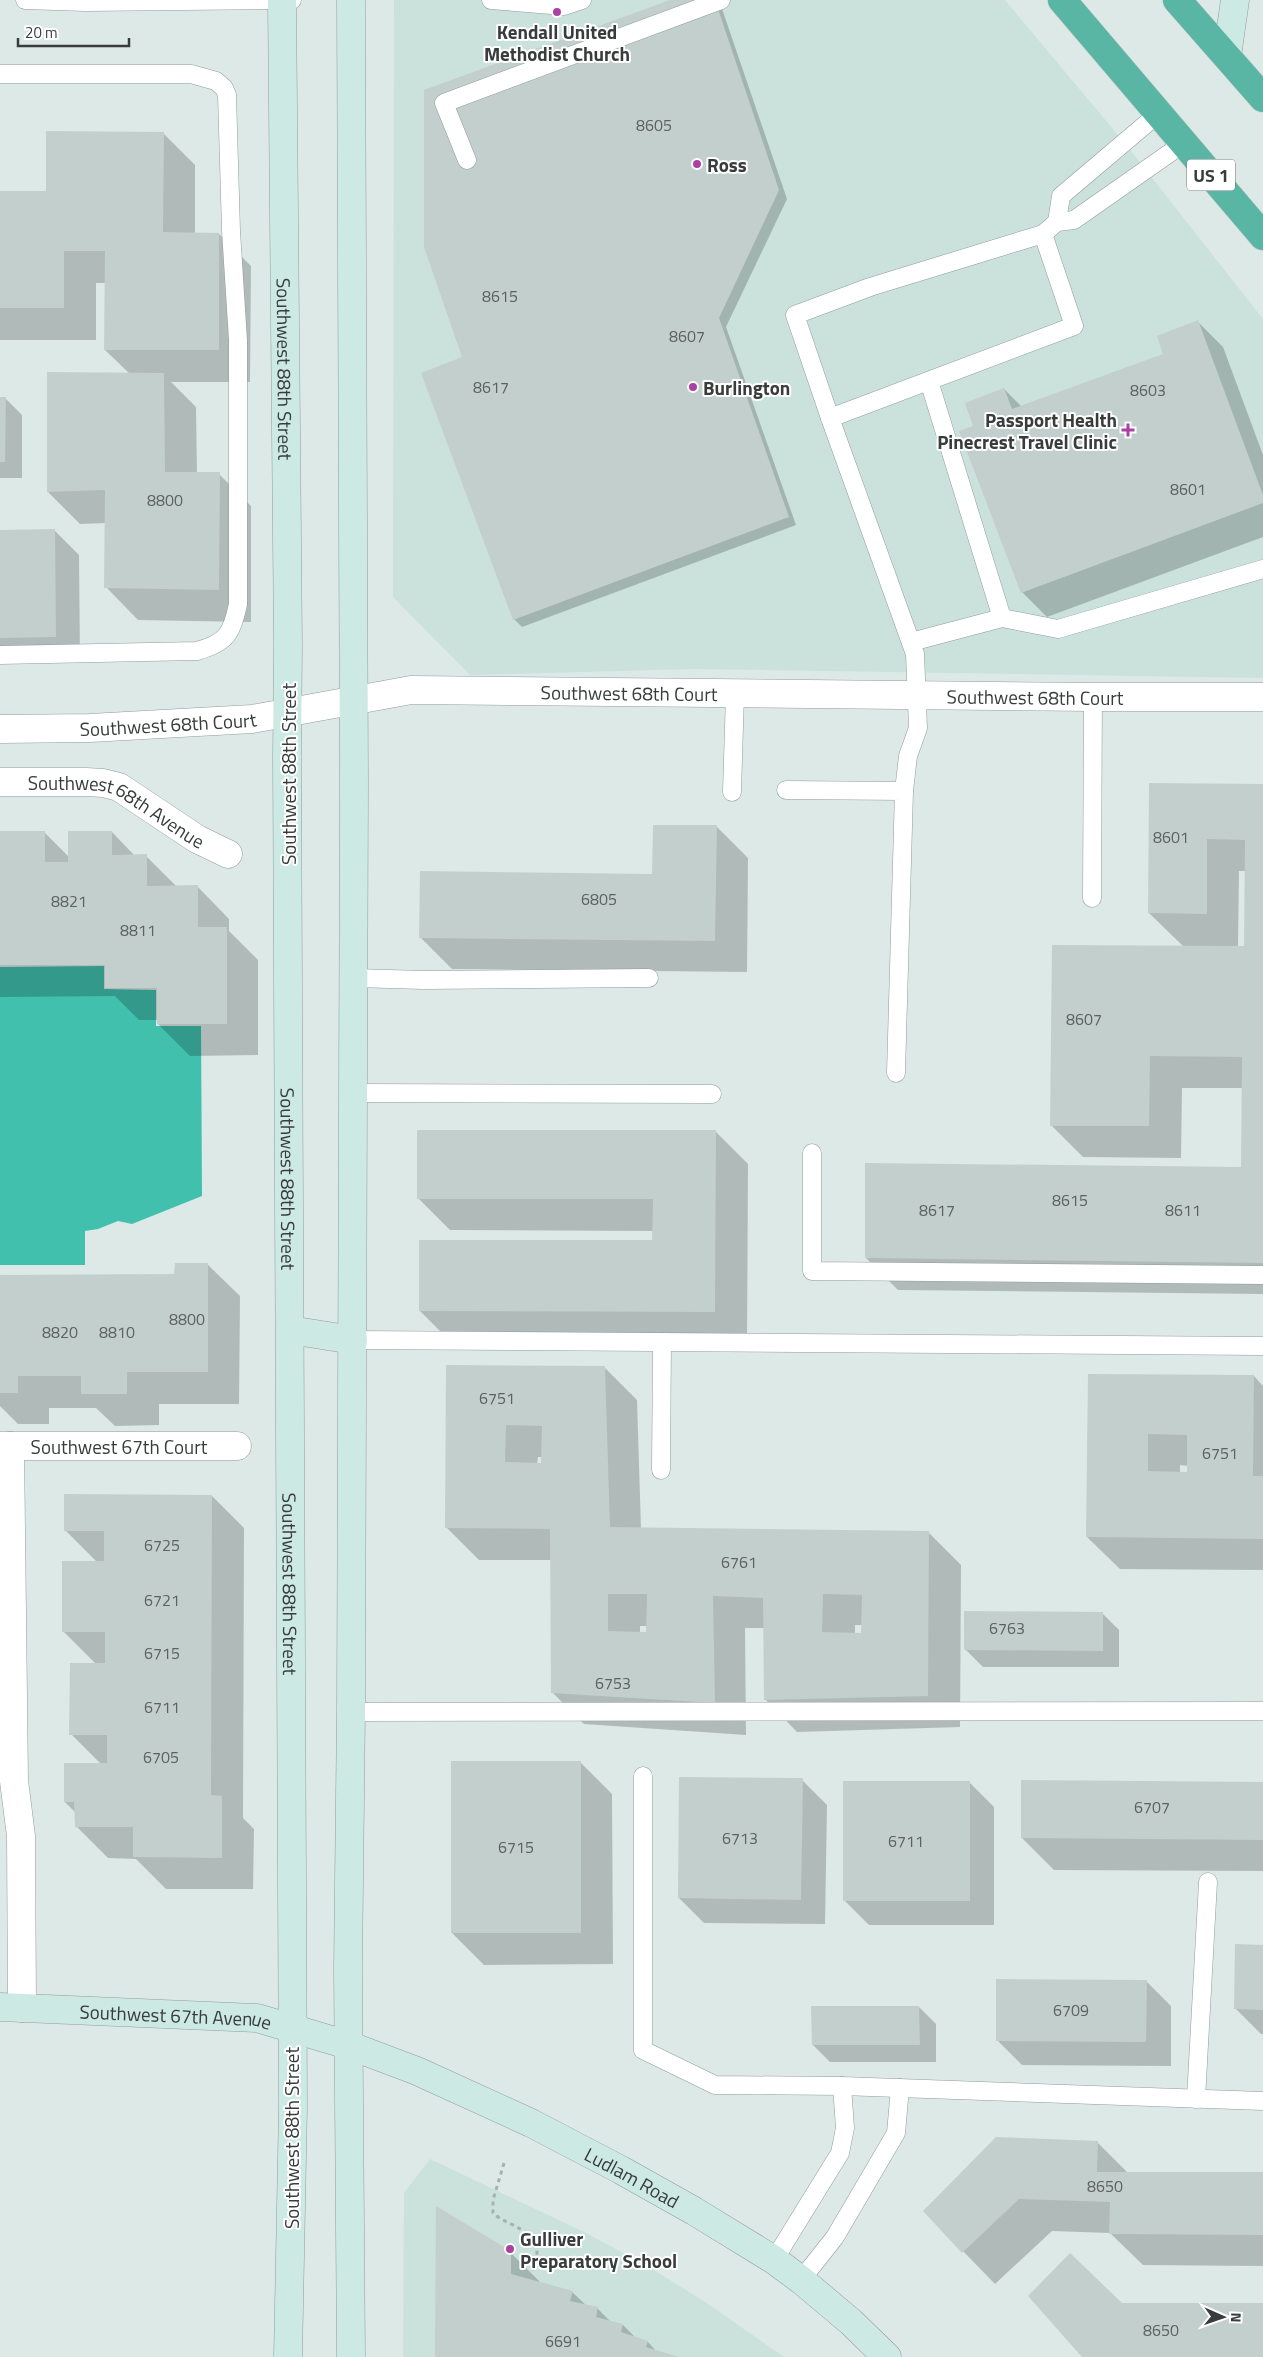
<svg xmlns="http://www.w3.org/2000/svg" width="1263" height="2357" viewBox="0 0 1263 2357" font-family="'Titillium Web',sans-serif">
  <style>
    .built { fill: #cbe1dc }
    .water { fill: #40c0ad }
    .shadow { fill: #0003; fill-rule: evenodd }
    .building { fill: #c3cfcc; fill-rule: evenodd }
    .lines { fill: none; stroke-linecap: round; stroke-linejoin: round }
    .lane-casing { stroke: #919d9a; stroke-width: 19 }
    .street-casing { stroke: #919d9a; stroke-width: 29 }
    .secondary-casing { stroke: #919d9a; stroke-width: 29 }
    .highway-casing { stroke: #c3c5c4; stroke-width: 29 }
    .path { stroke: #a8b1af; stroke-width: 3; stroke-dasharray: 4 4; stroke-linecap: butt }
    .lane { stroke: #fff; stroke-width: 18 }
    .street { stroke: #fff; stroke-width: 28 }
    .secondary { stroke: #cde9e4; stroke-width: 28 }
    .highway { stroke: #59b6a5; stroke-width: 28 }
    .poi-dot { fill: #ab41a3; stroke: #fff; stroke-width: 2 }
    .labels { text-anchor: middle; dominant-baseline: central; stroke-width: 4; stroke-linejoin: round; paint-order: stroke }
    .number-label { font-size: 16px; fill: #5b6260 }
    .shield { fill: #fff; stroke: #747776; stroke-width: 1 }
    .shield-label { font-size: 18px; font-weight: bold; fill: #383d3c }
    .poi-label { font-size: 19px; font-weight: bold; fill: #383d3c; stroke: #fff; text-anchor: start }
    .street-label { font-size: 19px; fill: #383d3c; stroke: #fff }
  </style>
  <rect width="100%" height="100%" fill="#dde9e6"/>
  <!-- built -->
  <g class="built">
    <polygon points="394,0 1005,0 1123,141 1263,319 1263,678 694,669 470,675 393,597"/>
    <polygon points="430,2159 586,2233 646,2265 705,2302 784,2357 403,2357 404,2193"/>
  </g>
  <!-- water -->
  <polygon class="water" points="104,966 104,989 156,990 156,1026 201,1026 202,1196 132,1224 118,1221 98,1229 85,1231 85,1265 0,1265 0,967"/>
  <!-- shadow -->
  <g class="shadow">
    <polygon points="673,0 719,0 787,199 726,327 796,525 522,627 514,619 464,358"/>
    <polygon points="163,133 195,165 195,234 219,234 251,266 250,382 171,382 196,407 197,474 219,474 251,506 251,622 138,620 106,587 106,523 80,524 48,492 130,374 105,350 106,283 96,283 96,340 0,340 0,192 47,192"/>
    <polygon points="1198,322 1223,347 1263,455 1263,537 1047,617 1022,592 1004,389 1022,407 1165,355"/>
    <polygon points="0,398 5,398 22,415 22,478 0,478"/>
    <polygon points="54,530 79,555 80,662 0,663 0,531"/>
    <path d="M1150 784 1263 785V1294L898 1290 866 1258 1242 1168 1243 1088H1182L1181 1158 1083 1157 1051 1125 1184 947 1149 913ZM1239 871H1246L1245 948H1238Z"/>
    <polygon points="716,826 748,858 747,972 452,969 420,937 653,875"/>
    <polygon points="0,832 44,832 69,857 112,832 135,856 146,856 177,887 197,886 229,919 229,931 258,960 258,1055 190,1056 158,1024 158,1020 139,1020 115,996 0,997"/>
    <polygon points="716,1132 748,1164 747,1344 452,1343 420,1311 654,1242 654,1231 450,1230 418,1198"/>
    <polygon points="207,1264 240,1296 239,1404 159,1404 159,1425 115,1426 96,1408 49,1408 49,1424 18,1424 0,1406 0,1276 176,1275"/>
    <path d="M448 1366 605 1368 637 1400 641 1529 929 1533 961 1565 960 1727 797 1732 765 1699V1628H745L746 1735 584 1724 552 1692 551 1560H479L447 1528ZM538 1457H542V1464H537ZM855 1625H862V1634H855ZM640 1626H647V1633H640Z"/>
    <path d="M1089 1375 1254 1376 1263 1386V1570L1120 1569 1087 1537ZM1180 1465 1188 1466V1473H1180Z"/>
    <polygon points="212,1496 244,1528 243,1818 254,1829 253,1889 166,1889 136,1859 108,1858 76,1826 76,1813 65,1802 101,1764 71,1734 96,1664 63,1631 97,1562 65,1530"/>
    <polygon points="1102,1613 1119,1630 1119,1667 983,1667 966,1650"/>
    <polygon points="580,1762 612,1794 613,1964 484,1965 452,1933"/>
    <polygon points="802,1780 827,1805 825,1924 704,1923 679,1898"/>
    <polygon points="969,1782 994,1807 994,1925 869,1925 844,1900"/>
    <polygon points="1263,1783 1263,1871 1054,1870 1022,1838"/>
    <polygon points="1263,1946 1263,2034 1261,2034 1236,2009"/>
    <polygon points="1146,1981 1171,2006 1171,2066 1022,2065 997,2040"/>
    <polygon points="919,2007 936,2024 936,2062 830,2062 813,2045"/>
    <polygon points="1097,2142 1129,2174 1263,2174 1263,2266 1143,2265 1110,2233 1052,2231 995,2284 924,2211"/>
    <polygon points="510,2252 542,2284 572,2292 587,2306 598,2309 611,2322 623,2325 636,2338 648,2342 657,2352 676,2357 436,2357"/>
  </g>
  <!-- building -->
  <g class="building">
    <polygon points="670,0 715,0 779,190 719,318 789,517 513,620 421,373 462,357 424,247 424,90"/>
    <polygon points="46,131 164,132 163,232 219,233 219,350 104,350 105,251 64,251 64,308 0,308 0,191 46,191"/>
    <polygon points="1198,320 1263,495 1263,503 1021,593 959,431 973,426 965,403 1004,388 1012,409 1163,354 1157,336"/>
    <polygon points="47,372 164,373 165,472 220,472 219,590 104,588 105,490 47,492"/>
    <polygon points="0,397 6,397 5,462 0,462"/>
    <polygon points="55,529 56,637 0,638 0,530"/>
    <polygon points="1149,783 1263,784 1263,1263 865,1258 865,1163 1241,1167 1242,1057 1150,1056 1149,1126 1050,1126 1052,945 1244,946 1245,840 1207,839 1207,914 1148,913"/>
    <polygon points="653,825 717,825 715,941 419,938 420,871 652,874"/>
    <polygon points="0,831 45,831 45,862 68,862 68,831 112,831 112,855 147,854 147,886 198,885 198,927 227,927 227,1024 157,1024 157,988 105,988 105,965 0,965"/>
    <polygon points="417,1130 716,1130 715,1312 419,1311 419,1240 652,1240 653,1199 417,1199"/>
    <polygon points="175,1263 208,1263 208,1372 127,1372 127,1394 81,1394 81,1376 18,1376 18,1393 0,1393 0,1275 174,1274"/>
    <path d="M446 1365 605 1366 610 1527 929 1531 928 1696 764 1700 763 1598 713 1596 715 1703 551 1693 550 1529 445 1528ZM506 1425 542 1426 541 1463 505 1462ZM608 1594H647L646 1632 608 1631ZM823 1594 862 1595 861 1633 822 1632Z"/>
    <path d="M1088 1374 1254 1375 1253 1476H1263V1539L1086 1537ZM1148 1434 1187 1435V1472L1148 1471Z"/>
    <polygon points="64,1494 212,1495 211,1795 222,1796 222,1858 133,1857 133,1827 75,1827 74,1802 64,1802 64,1763 107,1763 107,1735 69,1735 70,1663 105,1663 105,1632 62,1632 62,1561 104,1561 104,1531 64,1531"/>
    <polygon points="964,1611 1103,1612 1103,1651 964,1650"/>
    <rect x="451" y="1761" width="130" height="172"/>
    <polygon points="679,1777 803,1778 801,1900 678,1898"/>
    <polygon points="1021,1780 1263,1782 1263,1840 1021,1838"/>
    <rect x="843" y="1781" width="127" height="120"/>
    <polygon points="1235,1944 1263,1945 1263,2010 1234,2009"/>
    <polygon points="996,1979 1147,1980 1146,2042 996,2041"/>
    <polygon points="811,2006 919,2006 920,2045 812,2045"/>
    <polygon points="996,2137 1098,2141 1097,2172 1263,2172 1263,2235 1109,2234 1110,2202 1019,2199 962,2253 923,2211"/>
    <polygon points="436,2206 511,2251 511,2274 573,2291 570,2301 598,2307 596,2317 623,2324 621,2332 648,2341 646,2347 679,2357 435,2357"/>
    <polygon points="1070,2253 1122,2303 1263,2303 1263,2357 1082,2357 1028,2296"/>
  </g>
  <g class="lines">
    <defs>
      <g id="lane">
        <polyline points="25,0 85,2 292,0"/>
        <polyline points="491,0 564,6 582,0"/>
        <path d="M0 74H191L216 81 224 88 227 95 231 231 238 340V604C232 634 226 643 197 651L0 655"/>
        <polyline points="467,160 444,103 721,0"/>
        <polyline points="1057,222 1061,196 1159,113"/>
        <polyline points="929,381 1002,618"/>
        <polyline points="830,418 1074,326 1043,234"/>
        <polyline points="911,642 1002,618 1058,629 1263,569"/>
        <polyline points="786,790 904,791 896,1073"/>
        <polyline points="904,791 908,756 918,728 915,654 830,418 795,315 870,287 1043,234 1057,222 1074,220 1184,143"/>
        <polyline points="732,792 735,694"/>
        <polyline points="1092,898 1093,697"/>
        <polyline points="354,978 424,980 649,978"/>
        <polyline points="353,1093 712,1094"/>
        <polyline points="812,1153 812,1271 1263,1275"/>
        <polyline points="353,1340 1263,1346"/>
        <polyline points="661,1470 662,1342"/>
        <polyline points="351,1712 1263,1711"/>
        <polyline points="643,1776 643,2050 715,2085 842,2086 1263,2101"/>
        <polyline points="1196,2099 1208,1882"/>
        <polyline points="774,2260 840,2153 845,2128 842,2086"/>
        <polyline points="801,2280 835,2237 896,2133 900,2088"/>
      </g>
      <g id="street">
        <path id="s1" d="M0 729 90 728 252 719 411 690 1093 697H1263"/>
        <path id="s2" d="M0 782H86L103 783 119 787 197 839 228 854"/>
        <path id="s3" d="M0 1446H237"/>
        <polyline points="10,1446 14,1781 21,1836 22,2008"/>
      </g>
      <g id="secondary">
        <path id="s4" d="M282 0 288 645 287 757 293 2107 288 2357"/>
        <polyline points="351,0 354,784 351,1712 348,1968 351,2357"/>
        <polyline points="1227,56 1235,0"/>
        <polyline points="290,1330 353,1340"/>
        <path id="s5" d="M0 2007 257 2018 348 2045 417 2071 531 2123 621 2170 694 2211 774 2260 801 2280 851 2322 887 2357"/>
      </g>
      <g id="highway">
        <polyline points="1062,0 1263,236"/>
        <polyline points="1177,0 1263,98"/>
      </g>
    </defs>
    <!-- lane casing -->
    <use href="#lane" class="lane-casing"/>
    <!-- street casing -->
    <use href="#street" class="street-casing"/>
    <!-- secondary casing -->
    <use href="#secondary" class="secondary-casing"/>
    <!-- highway casing -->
    <use href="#highway" class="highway-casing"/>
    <!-- path -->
    <path class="path" d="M504 2163 493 2200V2213C505 2225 536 2229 537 2251 537 2260 532 2270 529 2279"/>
    <!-- lane -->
    <use href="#lane" class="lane"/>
    <!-- street -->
    <use href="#street" class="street"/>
    <!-- secondary -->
    <use href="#secondary" class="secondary"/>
    <!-- highway -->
    <use href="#highway" class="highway"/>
  </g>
  <!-- markers -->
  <g class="poi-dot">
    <circle cx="557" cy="12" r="5"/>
    <circle cx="697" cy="164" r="5"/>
    <circle cx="693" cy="387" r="5"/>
    <path d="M1125.5 422.5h5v5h5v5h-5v5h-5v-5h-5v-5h5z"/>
    <circle cx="510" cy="2249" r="5"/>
  </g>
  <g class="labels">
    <!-- number labels -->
    <g class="number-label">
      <text x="654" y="125">8605</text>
      <text x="500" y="296">8615</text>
      <text x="687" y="336">8607</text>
      <text x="491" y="387">8617</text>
      <text x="1148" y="390">8603</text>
      <text x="1188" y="489">8601</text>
      <text x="165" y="500">8800</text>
      <text x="1171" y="837">8601</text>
      <text x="599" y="899">6805</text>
      <text x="69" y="901">8821</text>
      <text x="138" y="930">8811</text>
      <text x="1084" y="1019">8607</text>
      <text x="1070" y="1200">8615</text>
      <text x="937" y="1210">8617</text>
      <text x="1183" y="1210">8611</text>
      <text x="187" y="1319">8800</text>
      <text x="60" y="1332">8820</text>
      <text x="117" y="1332">8810</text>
      <text x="497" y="1398">6751</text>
      <text x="1220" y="1453">6751</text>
      <text x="162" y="1545">6725</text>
      <text x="739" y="1562">6761</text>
      <text x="162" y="1600">6721</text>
      <text x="1007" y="1628">6763</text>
      <text x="162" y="1653">6715</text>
      <text x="613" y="1683">6753</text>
      <text x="162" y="1707">6711</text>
      <text x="161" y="1757">6705</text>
      <text x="1152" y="1807">6707</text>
      <text x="740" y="1838">6713</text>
      <text x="906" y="1841">6711</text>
      <text x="516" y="1847">6715</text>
      <text x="1071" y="2010">6709</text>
      <text x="1105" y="2186">8650</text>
      <text x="1161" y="2330">8650</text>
      <text x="563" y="2341">6691</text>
    </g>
    <!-- shield labels -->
    <rect class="shield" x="1187" y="159.5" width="48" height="31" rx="4"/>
    <g class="shield-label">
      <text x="1211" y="175">US 1</text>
    </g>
    <!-- poi labels -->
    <g class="poi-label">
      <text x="557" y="31" text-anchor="middle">Kendall United<tspan x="557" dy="22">Methodist Church</tspan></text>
      <text x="707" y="164">Ross</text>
      <text x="703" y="387">Burlington</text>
      <text x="1117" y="419" text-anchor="end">Passport Health<tspan x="1117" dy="22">Pinecrest Travel Clinic</tspan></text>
      <text x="520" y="2238">Gulliver<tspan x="520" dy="22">Preparatory School</tspan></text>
    </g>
    <!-- street labels -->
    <g class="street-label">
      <text stroke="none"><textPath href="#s4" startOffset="369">Southwest 88th Street</textPath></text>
      <text stroke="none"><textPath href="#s1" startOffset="632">Southwest 68th Court</textPath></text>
      <text stroke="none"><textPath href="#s1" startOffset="1038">Southwest 68th Court</textPath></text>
      <text stroke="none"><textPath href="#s1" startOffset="168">Southwest 68th Court</textPath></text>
      <text transform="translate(288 774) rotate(-90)">Southwest 88th Street</text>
      <text stroke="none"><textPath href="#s2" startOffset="124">Southwest 68th Avenue</textPath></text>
      <text stroke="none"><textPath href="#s4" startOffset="1179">Southwest 88th Street</textPath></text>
      <text stroke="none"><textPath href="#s3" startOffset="119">Southwest 67th Court</textPath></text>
      <text stroke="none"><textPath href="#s4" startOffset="1584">Southwest 88th Street</textPath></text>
      <text stroke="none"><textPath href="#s5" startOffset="176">Southwest 67th Avenue</textPath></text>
      <text transform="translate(291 2138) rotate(-90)">Southwest 88th Street</text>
      <text stroke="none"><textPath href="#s5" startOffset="666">Ludlam Road</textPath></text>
    </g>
  </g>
  <!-- north arrow -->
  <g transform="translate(1223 2317) rotate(92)" stroke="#ffffff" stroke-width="4" paint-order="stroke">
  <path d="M0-4L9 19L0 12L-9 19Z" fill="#383d3c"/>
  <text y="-8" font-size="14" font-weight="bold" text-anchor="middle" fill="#383d3c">N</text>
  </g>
  <!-- scale -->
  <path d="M18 38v8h111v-8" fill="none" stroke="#383d3c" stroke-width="2.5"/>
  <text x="25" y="38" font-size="15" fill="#383d3c" stroke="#ffffff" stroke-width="4" paint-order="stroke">20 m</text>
</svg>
